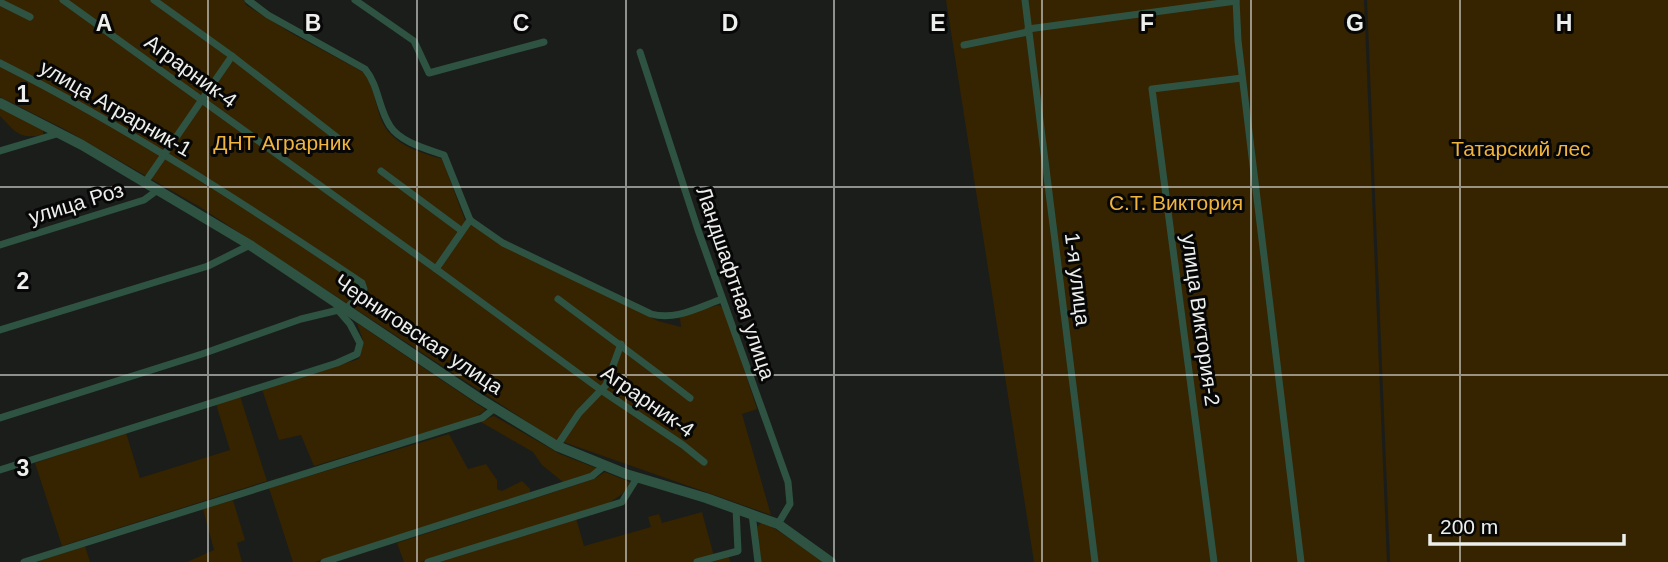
<svg xmlns="http://www.w3.org/2000/svg" width="1668" height="562" viewBox="0 0 1668 562" font-family="Arial,sans-serif">
  <style>
    .green { fill: #362300 }
    .lines { fill: none; stroke-linecap: round; stroke-linejoin: round }
    .minor { stroke: #2e5342; stroke-width: 7 }
    .tertiary { stroke: #2e5342; stroke-width: 10 }
    .grid { fill: none; stroke: #edefec; stroke-width: 2; stroke-opacity: 0.55 }
    .labels { text-anchor: middle; dominant-baseline: central; stroke-width: 6; stroke-linejoin: round; paint-order: stroke }
    .street-label { font-size: 21px; fill: #edefec; stroke: #060706 }
    .park-label { font-size: 21px; fill: #f0b43e; stroke: #060706 }
    .grid-label { font-size: 23px; text-anchor: middle; font-weight: bold; fill: #edefec; stroke: #060706; stroke-width: 6; stroke-linejoin: round; paint-order: stroke }
  </style>
  <rect width="100%" height="100%" fill="#1a1d19"/>
  <!-- green -->
  <g class="green">
    <path d="M0 0H244L246 5 293 34 363 72C376 88 375 110 385 127 397 146 422 153 442 159L465 220 511 249 578 279 658 321 681 327 680 318 695 311 719 305 725 310 757 409 742 414 771 515 552 438 200 207 64 129 0 97Z"/>
    <polygon points="946,0 1364,0 1387,562 1034,562"/>
    <polygon points="1367,0 1668,0 1668,562 1390,562"/>
    <path d="M0 107 43 128V135C18 139 17 133 0 116Z"/>
    <polygon points="357,323 486,410 474,418 314,466 301,435 279,440 262,389 359,359 363,340"/>
    <polygon points="240,396 267,481 62,546 35,463 126,433 140,478 230,450 216,404"/>
    <polygon points="494,416 560,454 596,468 590,474 563,482 542,465 533,452 479,421"/>
    <polygon points="449,434 468,469 486,464 497,480 497,489 502,491 522,481 530,489 530,493 315,562 293,562 269,488"/>
    <polygon points="605,472 630,482 625,492 609,503 420,562 404,562 397,543 594,479"/>
    <polygon points="233,500 245,540 237,543 242,562 187,562 214,550 203,509"/>
    <polygon points="702,512 715,560 729,556 730,562 434,562 576,518 584,546 651,527 648,517 659,514 662,523"/>
    <polygon points="762,522 768,524 824,562 761,562 757,527"/>
    <polygon points="85,546 90,562 35,562"/>
  </g>
  <g class="lines">
    <!-- minor -->
    <g class="minor">
      <polyline points="63,0 436,269 470,220"/>
      <path d="M248 0 268 15 365 69C379 86 378 108 390 126 400 142 427 149 444 155L470 220 503 243 651 314C676 321 699 307 722 299"/>
      <polyline points="355,0 414,41 429,73 544,42"/>
      <polyline points="1025,0 1095,562"/>
      <polyline points="1236,0 1238,41 1301,562"/>
      <polyline points="0,2 30,17"/>
      <polyline points="1028,29 1236,1"/>
      <polyline points="964,45 1028,32"/>
      <polyline points="640,52 698,230 788,482 790,504 778,524"/>
      <polyline points="232,56 343,142"/>
      <path d="M0 63C127 127 245 204 362 283L364 289 347 308 301 319 202 354 0 418"/>
      <polyline points="0,151 60,133"/>
      <polyline points="381,171 462,231"/>
      <polyline points="146,181 232,56 154,0"/>
      <polyline points="0,245 144,200 159,189"/>
      <polyline points="436,269 601,390 683,445 704,462"/>
      <path d="M558 299C602 332 646 364 690 398"/>
      <polyline points="0,330 208,266 250,245"/>
      <polyline points="557,446 579,413 606,385 621,344"/>
      <polyline points="0,470 337,363 357,354 360,343 350,324 337,309"/>
      <polyline points="752,514 758,562"/>
      <polyline points="24,562 482,418 495,408"/>
      <polyline points="324,562 592,476 604,466"/>
      <polyline points="428,562 622,502 637,478"/>
      <polyline points="697,562 738,551 736,508"/>
      <polyline points="1214,562 1152,89 1242,78"/>
    </g>
    <!-- tertiary -->
    <polyline class="tertiary" points="0,103 82,145 250,245 480,399 557,446 626,474 706,498 778,524 831,562"/>
  </g>
  <!-- grid -->
  <path class="grid" d="M208 0V562M417 0V562M626 0V562M834 0V562M1042 0V562M1251 0V562M1460 0V562M0 187H1668M0 375H1668"/>
  <g class="labels">
    <!-- street labels -->
    <g class="street-label">
      <text transform="translate(191 71) rotate(36)">Аграрник-4</text>
      <text transform="translate(116 108) rotate(30)">улица Аграрник-1</text>
      <text transform="translate(76 203) rotate(-17)">улица Роз</text>
      <text transform="translate(1078 279) rotate(83)">1-я улица</text>
      <text transform="translate(736 283) rotate(71)">Ландшафтная улица</text>
      <text transform="translate(1201 320) rotate(82)">улица Виктория-2</text>
      <text transform="translate(419 334) rotate(34)">Черниговская улица</text>
      <text transform="translate(648 401) rotate(35)">Аграрник-4</text>
    </g>
    <!-- park labels -->
    <g class="park-label">
      <text x="282" y="142">ДНТ Аграрник</text>
      <text x="1521" y="148">Татарский лес</text>
      <text x="1176" y="202">С.Т. Виктория</text>
    </g>
  </g>
  <g class="grid-label">
    <text x="104" y="31">A</text>
    <text x="313" y="31">B</text>
    <text x="521" y="31">C</text>
    <text x="730" y="31">D</text>
    <text x="938" y="31">E</text>
    <text x="1147" y="31">F</text>
    <text x="1355" y="31">G</text>
    <text x="1564" y="31">H</text>
    <text x="23" y="102">1</text>
    <text x="23" y="289">2</text>
    <text x="23" y="476">3</text>
  </g>
  <!-- scale -->
  <path d="M1430 534v10h194v-10" fill="none" stroke="#edefec" stroke-width="3.5"/>
  <text x="1440" y="534" font-size="21" fill="#edefec" stroke="#060706" stroke-width="5" paint-order="stroke">200 m</text>
</svg>
